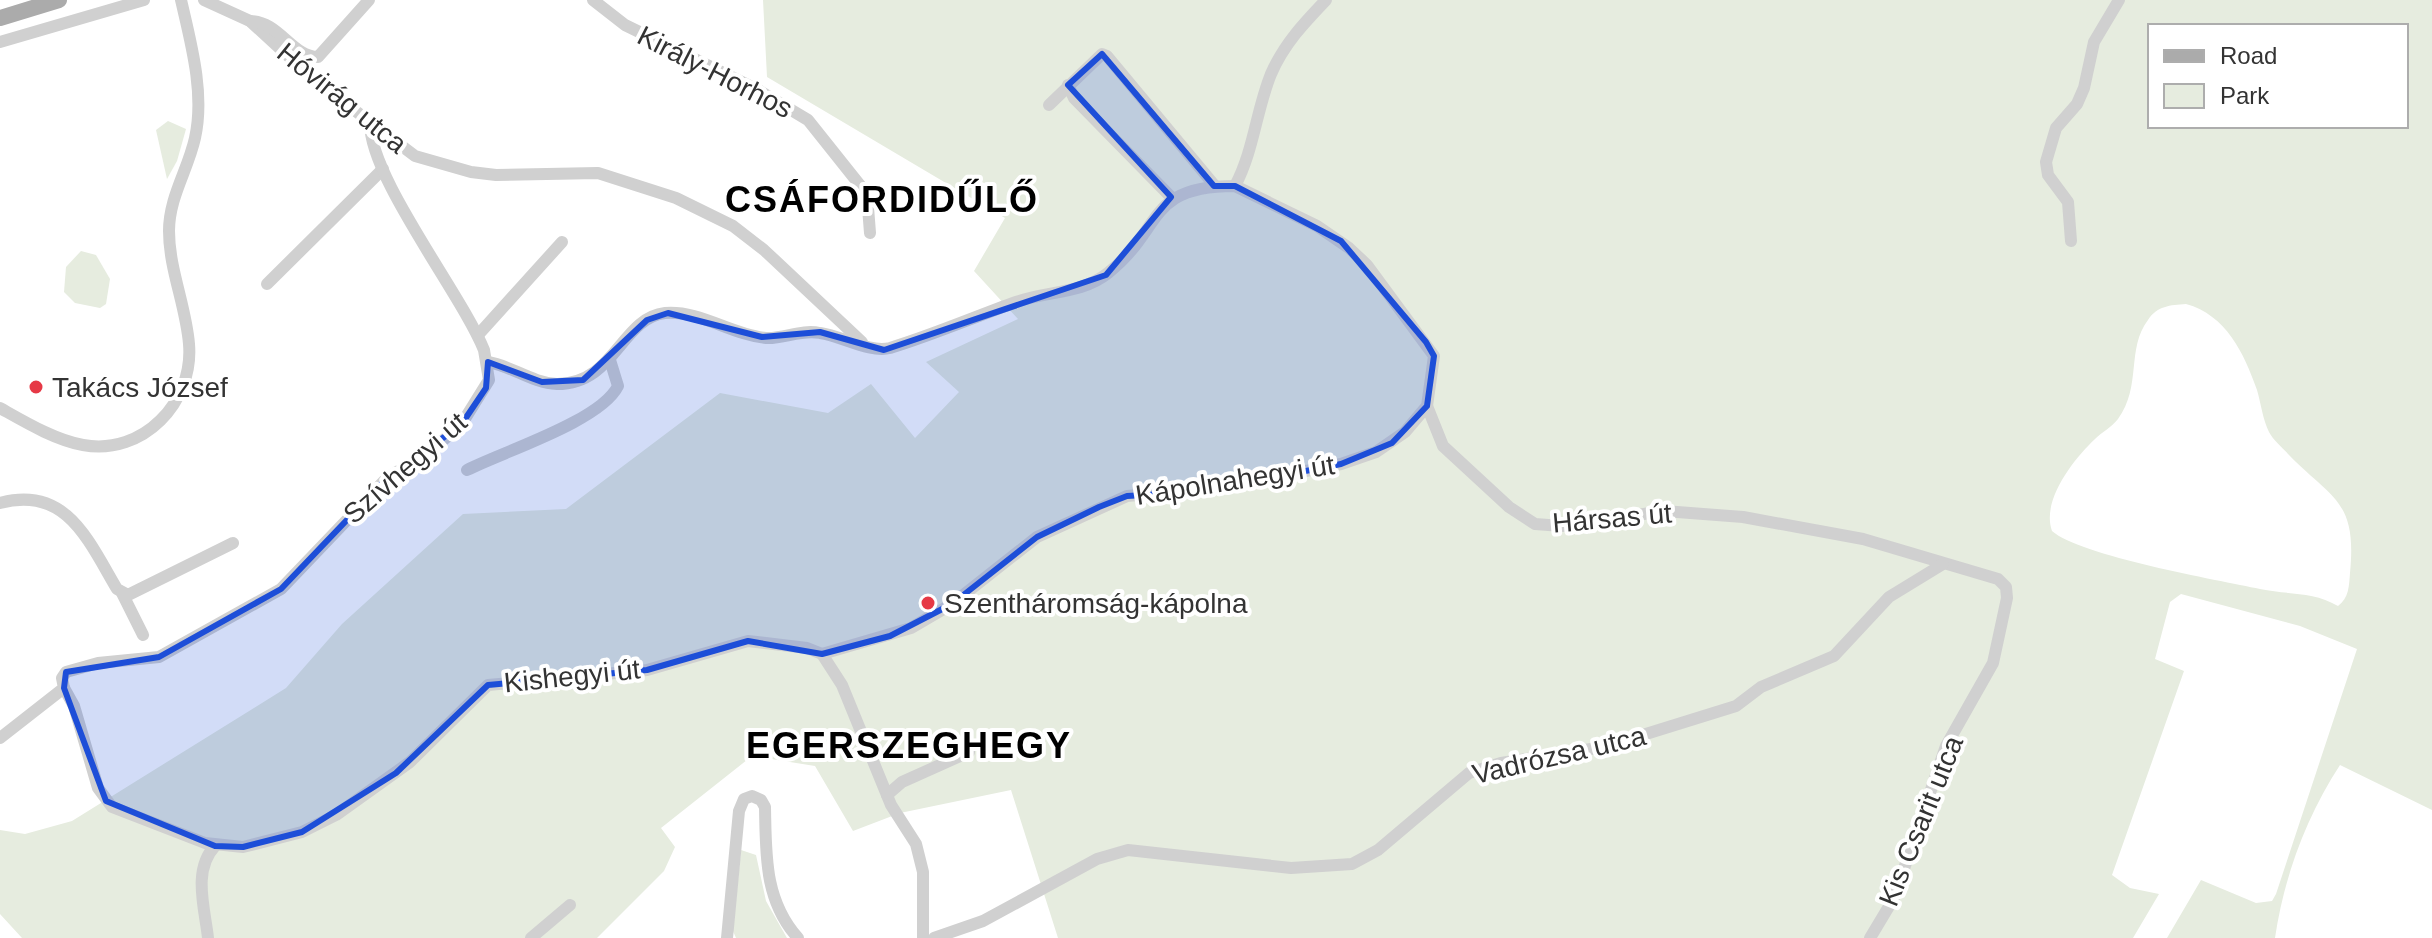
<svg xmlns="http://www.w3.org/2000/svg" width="2432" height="938" viewBox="0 0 2432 938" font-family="Helvetica,sans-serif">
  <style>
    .green { fill: #e6ecdf; fill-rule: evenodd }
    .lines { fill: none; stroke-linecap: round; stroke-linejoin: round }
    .minor { stroke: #d0d0d0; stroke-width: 12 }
    .major { stroke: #ababab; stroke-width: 16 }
    .marked { fill: #1d4ed8; fill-opacity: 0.2; stroke: #1d4ed8; stroke-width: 6; stroke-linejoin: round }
    .poi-dot { fill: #e63946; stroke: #fff; stroke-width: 3 }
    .labels { text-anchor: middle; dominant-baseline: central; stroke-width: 8; stroke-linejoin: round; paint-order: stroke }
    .street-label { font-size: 28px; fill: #333; stroke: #fff }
    .poi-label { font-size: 28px; fill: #333; stroke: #fff; text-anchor: start }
    .district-label { font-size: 36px; font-weight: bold; letter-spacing: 2px; fill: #000; stroke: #fff }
  </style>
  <rect width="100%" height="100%" fill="#fff"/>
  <!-- green -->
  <g class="green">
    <path d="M763 0H2432V810L2340 765C2306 817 2284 877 2275 938H2167L2201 880 2256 903 2272 901 2276 894 2357 649 2300 626 2181 594 2170 602 2155 659 2184 671 2112 875 2130 888 2159 894 2133 938H1058L1011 790 900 813 853 831 815 766 752 756 661 828 675 847 664 871 597 938H22L0 914V830L25 834 72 821 286 688 342 624 463 514 566 509 720 393 828 413 871 384 915 438 959 392 926 362 1018 319 974 271 1005 218 767 77ZM2150 26H2406V126H2150ZM2186 304C2226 315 2244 353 2257 390 2261 404 2263 420 2269 432 2273 440 2283 448 2289 455 2333 500 2357 500 2350 573 2349 586 2349 598 2338 606 2313 591 2288 595 2260 589 2218 580 2080 556 2052 531 2041 500 2074 459 2095 439 2102 432 2112 427 2118 419 2142 386 2126 349 2148 320 2157 306 2170 305 2186 304Z"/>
    <polygon points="168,121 186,129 177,161 167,179 156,130"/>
    <polygon points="81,251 96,255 110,279 106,304 100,308 75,303 64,292 66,267"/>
    <polygon points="741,850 756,855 766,901 787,938 736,938 733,931"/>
  </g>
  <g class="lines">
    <!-- minor -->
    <g class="minor">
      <polyline points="204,0 250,21 312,78 415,156 471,172 496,175 598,173 676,198 733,226 764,250 862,342"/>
      <polyline points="593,0 625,25 758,90 808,120 867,194 870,233"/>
      <path d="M250 21C279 21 292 57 318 57L369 0"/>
      <polyline points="0,42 144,0"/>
      <polyline points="1068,85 1074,98 1172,198"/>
      <polyline points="1049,105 1102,54 1107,56 1215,186"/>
      <path d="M1235 186C1254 150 1256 111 1271 74 1284 44 1304 23 1326 0"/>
      <polyline points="2071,241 2068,202 2048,175 2046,162 2056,128 2077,104 2084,88 2094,42 2119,0"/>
      <polyline points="267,284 383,169"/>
      <polyline points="478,335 562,242"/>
      <path d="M488 362C512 366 532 383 557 384 615 384 621 318 665 313 700 310 732 335 766 338 784 339 801 329 820 333 842 336 869 353 890 348 933 335 974 317 1016 302 1046 291 1082 294 1108 273 1164 229 1145 186 1235 186L1317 226 1349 248 1367 265 1434 356 1427 406 1405 432 1376 452 1341 464 1225 487 1127 496 1037 537 952 604 911 628 822 654"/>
      <polyline points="1427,406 1443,446 1509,507 1535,524 1562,526 1664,511 1743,517 1863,539 1998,579 2006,587 2007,598 1993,663 1946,746 1894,898 1870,938"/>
      <path d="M0 408C25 422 55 440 83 445 143 456 194 402 189 344 186 306 169 269 169 231 169 197 188 170 195 138 205 94 191 43 181 0"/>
      <path d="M467 470C502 452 601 421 618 386L610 360"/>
      <path d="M0 503C66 485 88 540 117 589L128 595 233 543"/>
      <polyline points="122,593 143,635"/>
      <polyline points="64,688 74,706 98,788 112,807 205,843 243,847 302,832 336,815 410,762 488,685 647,670 748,641 807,648 822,654 842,685 891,805 916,844 923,872 923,938"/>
      <path d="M0 738 64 688 62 678 66 672 98 663 159 657 281 589 387 478 427 454 461 425 489 380 484 350C461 293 368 176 370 121"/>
      <polyline points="887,795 902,782 969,752"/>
      <path d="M208 938C205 909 192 870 215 846"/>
      <polyline points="531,938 570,905"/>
      <path d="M727 938 739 811 744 799 752 796 761 800 765 807C766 854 764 900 798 938"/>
      <polyline points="934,938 983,921 1097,859 1128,850 1291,868 1352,864 1378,850 1469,773 1501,763 1604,747 1736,706 1761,687 1834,656 1889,597 1943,564"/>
    </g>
    <!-- major -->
    <polyline class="major" points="0,18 59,0"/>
  </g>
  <!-- marked area -->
  <path class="marked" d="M1102 54 1214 186H1235L1341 241 1426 342 1434 356 1427 406 1392 443 1341 464 1199 492 1127 496 1099 507 1037 537 952 604 890 636 822 654 748 641 647 670 488 685 396 773 302 832 243 847 215 846 106 801 64 688 66 672 159 657 281 589 387 478 461 425 486 388 488 362 542 382 583 380 647 320 668 313 762 337 820 332 884 350 1106 275 1171 197 1068 85Z"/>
  <!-- markers -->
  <g class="poi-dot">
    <circle cx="36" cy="387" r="8"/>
    <circle cx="928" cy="603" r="8"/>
  </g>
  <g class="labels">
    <!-- street labels -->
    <g class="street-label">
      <text transform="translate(715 72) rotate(27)">Király-Horhos</text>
      <text transform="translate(342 98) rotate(39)">Hóvirág utca</text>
      <text transform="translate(405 468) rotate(-41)">Szívhegyi út</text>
      <text transform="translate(1235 480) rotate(-9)">Kápolnahegyi út</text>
      <text transform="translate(1612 518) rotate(-5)">Hársas út</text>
      <text transform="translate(572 676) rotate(-6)">Kishegyi út</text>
      <text transform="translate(1559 755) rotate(-13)">Vadrózsa utca</text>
      <text transform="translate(1921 821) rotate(-68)">Kis Csarit utca</text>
    </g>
    <!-- poi labels -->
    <g class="poi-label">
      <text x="52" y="387">Takács József</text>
      <text x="944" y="603">Szentháromság-kápolna</text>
    </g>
    <!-- district labels -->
    <g class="district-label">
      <text x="882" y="199">CSÁFORDIDŰLŐ</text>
      <text x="909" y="745">EGERSZEGHEGY</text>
    </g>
  </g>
  <!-- legend -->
  <rect x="2148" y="24" width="260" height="104" fill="#ffffff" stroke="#adadad" stroke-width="2"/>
  <rect x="2164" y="50" width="40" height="12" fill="#ababab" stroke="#adadad" stroke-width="2"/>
  <text x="2220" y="64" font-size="24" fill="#333333">Road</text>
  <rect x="2164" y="84" width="40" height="24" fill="#e6ecdf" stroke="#adadad" stroke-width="2"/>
  <text x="2220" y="104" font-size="24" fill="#333333">Park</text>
</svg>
